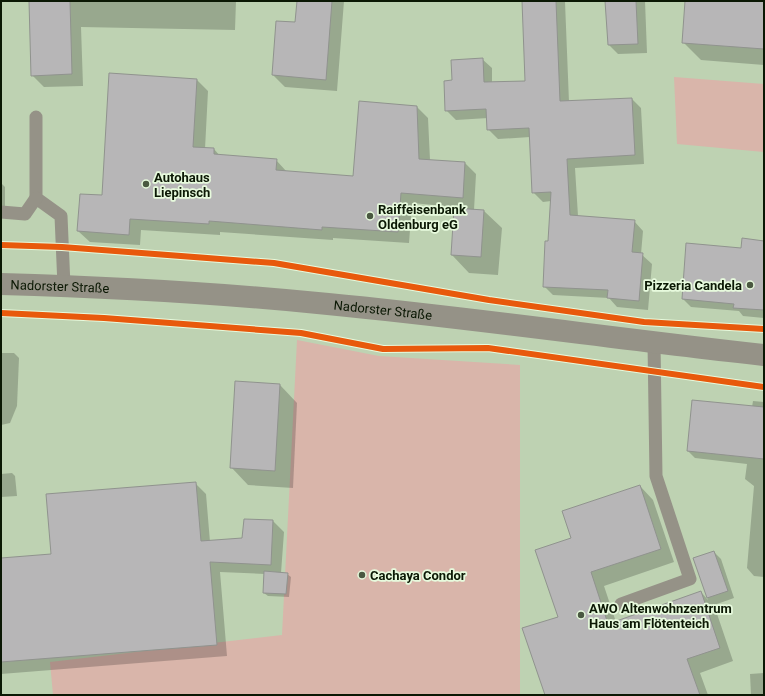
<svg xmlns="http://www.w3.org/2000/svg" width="765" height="696" viewBox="0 0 765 696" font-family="Roboto,sans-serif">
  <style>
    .green { fill: #d9b5aa }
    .shadow { fill: #0003 }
    .building { fill: #b7b6b7; stroke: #90938e }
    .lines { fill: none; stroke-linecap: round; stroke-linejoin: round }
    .service { stroke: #959287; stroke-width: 13 }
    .tertiary { stroke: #959287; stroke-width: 22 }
    .cycleway-casing { stroke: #e7fadd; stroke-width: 8 }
    .cycleway { stroke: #e8590c; stroke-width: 6 }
    .poi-dot { fill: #4a5941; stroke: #e7fadd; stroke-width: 1.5 }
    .labels { text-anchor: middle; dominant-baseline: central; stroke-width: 3.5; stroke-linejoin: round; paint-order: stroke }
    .poi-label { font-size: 13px; font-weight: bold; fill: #0b1804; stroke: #e7fadd; text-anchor: start }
    .street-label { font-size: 13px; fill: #0b1804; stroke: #e7fadd }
  </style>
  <rect width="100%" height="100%" fill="#bed2b2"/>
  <!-- green -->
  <g class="green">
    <polygon points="674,77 764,84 764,152 677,144"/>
    <polygon points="297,340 379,356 520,365 520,695 53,695 50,662 282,635"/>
  </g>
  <!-- shadow -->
  <g class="shadow">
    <polygon points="30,1 236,1 235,30 81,27 83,86 44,87 32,75"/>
    <polygon points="298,1 344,1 337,91 285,87 273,75 296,23"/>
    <polygon points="523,1 594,1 565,2 569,102 632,99 641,108 644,164 575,168 578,216 634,221 643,231 641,254 652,264 648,310 617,307 609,298 553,295 544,286 549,242 551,201 543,202 533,192 530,137 498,139 488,129 488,118 456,120 446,110 453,81 482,59 492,68 492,83 526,81"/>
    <polygon points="606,1 645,1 647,53 618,54 609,45"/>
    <polygon points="686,1 764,1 764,65 701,60 683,42"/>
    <polygon points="197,80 208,91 205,149 214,149 220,156 276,160 287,172 354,177 417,107 428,118 430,160 465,163 476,174 474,210 484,211 502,228 498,275 469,273 452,255 455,207 412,203 409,243 333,238 333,240 220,232 220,235 141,230 140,245 90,242 78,231 103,196"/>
    <polygon points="1,183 5,187 5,211 1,211"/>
    <polygon points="764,242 764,318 743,316 739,311 691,307 683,299 742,249"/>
    <polygon points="1,353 14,353 19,358 17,406 10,423 1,425"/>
    <polygon points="280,385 297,403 293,488 248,485 231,467"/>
    <polygon points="753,401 764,402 764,577 754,576 747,568 754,486 745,479 747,464 695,458 688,451 752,407"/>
    <polygon points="12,473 15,476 17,496 1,497 1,474"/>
    <polygon points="195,483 206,494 210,542 243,539 245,520 273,521 284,532 281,573 287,574 291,577 289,597 268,596 264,593 265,574 220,572 227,656 1,674 1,559 52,555"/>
    <polygon points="640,486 653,500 674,562 604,586 616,622 701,592 708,600 694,558 714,552 721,559 734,598 714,605 733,661 700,673 708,695 546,695 572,539"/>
    <polygon points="764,673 764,695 751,695 750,674"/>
  </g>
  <!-- building -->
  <g class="building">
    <polygon points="29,1 70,1 72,74 31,76"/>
    <polygon points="297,1 332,1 326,80 272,75 276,21 295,22"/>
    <polygon points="522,1 556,1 560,101 632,98 635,155 567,159 570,215 635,220 632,252 643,253 639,301 607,298 608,290 543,287 545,241 548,241 551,192 532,193 529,128 487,130 486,109 445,111 444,81 452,80 451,60 483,58 484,82 525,81"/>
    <polygon points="605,1 636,1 638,44 608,45"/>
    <polygon points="685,1 764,1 764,49 682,43"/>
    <polygon points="109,73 197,79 193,147 214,148 214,154 277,159 276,170 353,176 359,101 417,106 419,159 465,162 463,198 401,193 398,232 322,227 322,230 209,221 209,224 130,219 129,235 77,231 80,194 102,195"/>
    <polygon points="454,208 484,210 481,257 451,255"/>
    <polygon points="742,238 764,241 764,310 733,308 734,304 682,299 686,243 741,248"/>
    <polygon points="235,381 280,384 275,471 230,468"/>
    <polygon points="692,400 764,407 764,459 687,451"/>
    <polygon points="196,482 201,541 242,538 244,519 273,520 271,565 210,562 217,645 1,662 1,558 51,554 46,494"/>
    <polygon points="640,485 661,549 591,572 608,624 701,591 720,648 687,659 700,695 545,695 522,628 558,617 535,550 571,538 562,511"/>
    <polygon points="714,551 728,591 707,598 693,558"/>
    <polygon points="264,571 288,573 286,594 263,593"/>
  </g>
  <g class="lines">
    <!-- service -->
    <g class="service">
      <polyline points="36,117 36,198 61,216 64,286"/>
      <polyline points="1,212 25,214 36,198"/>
      <polyline points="621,604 690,579 656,476 654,343"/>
    </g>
    <!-- tertiary -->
    <path class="tertiary" id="s1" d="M1 284C110 287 219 293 328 304 474 318 618 339 764 355"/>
    <defs>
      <g id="cycleway">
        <polyline points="1,245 62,247 274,263 489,300 644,322 764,329"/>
        <polyline points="1,313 104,318 301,333 383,349 488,348 764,387"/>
      </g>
    </defs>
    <!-- cycleway casing -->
    <use href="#cycleway" class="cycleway-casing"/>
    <!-- cycleway -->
    <use href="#cycleway" class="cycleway"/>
  </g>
  <!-- markers -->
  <g class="poi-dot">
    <circle cx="146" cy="184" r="4"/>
    <circle cx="370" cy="216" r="4"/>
    <circle cx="750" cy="285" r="4"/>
    <circle cx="362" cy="575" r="4"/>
    <circle cx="581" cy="615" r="4"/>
  </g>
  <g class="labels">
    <!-- poi labels -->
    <g class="poi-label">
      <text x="154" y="177">Autohaus<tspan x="154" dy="15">Liepinsch</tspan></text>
      <text x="378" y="209">Raiffeisenbank<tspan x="378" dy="15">Oldenburg eG</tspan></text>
      <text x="742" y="285" text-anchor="end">Pizzeria Candela</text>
      <text x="370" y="575">Cachaya Condor</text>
      <text x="589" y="608">AWO Altenwohnzentrum<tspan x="589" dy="15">Haus am Flötenteich</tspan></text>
    </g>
    <!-- street labels -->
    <g class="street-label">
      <text stroke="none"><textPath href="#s1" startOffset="59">Nadorster Straße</textPath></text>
      <text stroke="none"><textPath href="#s1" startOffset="383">Nadorster Straße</textPath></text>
    </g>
  </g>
  <!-- border -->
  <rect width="765" height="696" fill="none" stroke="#0b1804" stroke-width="4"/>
</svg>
